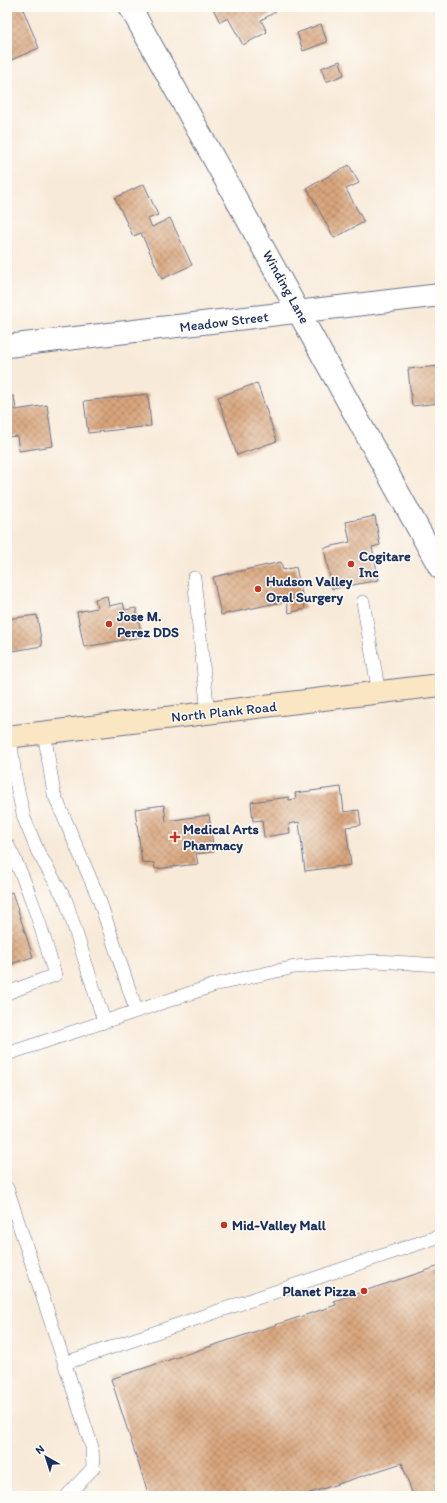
<svg xmlns="http://www.w3.org/2000/svg" width="447" height="1503" viewBox="0 0 447 1503" font-family="Itim,sans-serif">
  <style>
    .building { fill: url(#building-cross-hatch) }
    .lines { fill: none; stroke-linecap: round; stroke-linejoin: round }
    .service-casing { stroke: #687089; stroke-width: 14 }
    .minor-casing { stroke: #687089; stroke-width: 24 }
    .secondary-casing { stroke: #687089; stroke-width: 24 }
    .service { stroke: #fff; stroke-width: 13 }
    .minor { stroke: #fff; stroke-width: 22 }
    .secondary { stroke: #fbe6c4; stroke-width: 22 }
    .poi-dot { fill: #c8321e; stroke: #fdfcf7; stroke-width: 1.5 }
    .labels { text-anchor: middle; dominant-baseline: central; stroke-width: 3; stroke-linejoin: round; paint-order: stroke }
    .street-label { font-size: 14px; fill: #1b2f5e; stroke: #fdfcf7 }
    .poi-label { font-size: 14px; font-weight: bold; fill: #1b2f5e; stroke: #fdfcf7; text-anchor: start }
  </style>
  <defs>
    <pattern id="building-cross-hatch" width="8" height="8" patternUnits="userSpaceOnUse"><rect width="8" height="8" fill="#d9a57c"/><path d="M0 0l8 8M0 8l8-8" fill="none" stroke="#af8769"/></pattern>
  </defs>
  <rect width="100%" height="100%" fill="#fdfcf7"/>
  <filter id="ink" filterUnits="userSpaceOnUse"><feTurbulence type="fractalNoise" baseFrequency=".025" numOctaves="2"/><feDisplacementMap in="SourceGraphic" scale="8" xChannelSelector="R" yChannelSelector="G"/><feConvolveMatrix kernelMatrix="1 2 1 2 8 2 1 2 1" color-interpolation-filters="sRGB"/></filter>
  <filter id="wash" filterUnits="userSpaceOnUse"><feTurbulence type="fractalNoise" baseFrequency=".012" numOctaves="4" result="noise"/><feDisplacementMap in="SourceGraphic" scale="16" xChannelSelector="R" yChannelSelector="G"/><feGaussianBlur stdDeviation="0.9" result="paint"/><feColorMatrix in="noise" values="0 0 0 0 0 0 0 0 0 0 0 0 0 0 0 0 0 1.4 0 .05"/><feComposite in="paint" operator="in"/></filter>
  <g filter="url(#wash)">
    <rect width="100%" height="100%" fill="#f8ead8"/>
    <g id="blocks">
      <!-- building -->
      <g class="building">
        <polygon points="7,7 22,7 39,48 9,61 7,55"/>
        <polygon points="212,7 275,7 277,11 261,20 267,32 243,45 228,18 220,22"/>
        <polygon points="321,24 327,42 303,51 297,33"/>
        <polygon points="340,61 344,75 326,82 321,68"/>
        <polygon points="349,165 359,183 346,189 364,222 334,238 307,188"/>
        <polygon points="144,184 158,215 148,219 152,227 170,218 192,265 162,279 141,233 133,236 115,198"/>
        <polygon points="440,366 440,403 412,406 408,369"/>
        <polygon points="257,383 277,441 237,455 218,397"/>
        <polygon points="148,394 151,426 88,433 84,401"/>
        <polygon points="14,396 16,410 47,405 53,446 19,451 17,436 7,437 7,397"/>
        <polygon points="375,516 380,545 372,547 379,580 332,589 324,548 350,542 346,522"/>
        <polygon points="281,562 283,570 296,567 305,609 289,613 286,601 221,615 213,577"/>
        <polygon points="107,596 109,606 123,603 125,610 136,608 142,637 84,647 77,612 97,608 95,599"/>
        <polygon points="37,615 42,646 7,652 7,619"/>
        <polygon points="341,787 344,812 359,810 361,825 346,827 351,865 305,871 299,822 289,824 290,833 264,837 262,820 253,821 251,802 289,797 289,800 296,799 295,793"/>
        <polygon points="164,805 166,821 209,815 214,852 196,854 198,864 155,869 154,863 142,862 135,809"/>
        <polygon points="12,892 33,957 7,965 7,894"/>
        <polygon points="440,1266 440,1496 413,1496 402,1463 301,1496 149,1496 111,1379 336,1305 334,1301"/>
      </g>
    </g>
  </g>
  <g filter="url(#ink)">
    <use href="#blocks" fill-opacity="0" stroke="#687089" stroke-width="1"/>
    <g class="lines">
      <defs>
        <g id="service">
          <polyline points="194,578 208,714"/>
          <polyline points="363,602 379,693"/>
          <polyline points="44,732 54,794 99,899 136,1010"/>
          <polyline points="10,737 15,777 24,818 38,852 66,901 104,1021"/>
          <path d="M7 844C29 885 42 930 55 975L7 993"/>
          <polyline points="7,1054 218,984 295,967 377,961 440,965"/>
          <polyline points="7,1188 92,1447 93,1468 67,1496"/>
          <polyline points="65,1363 440,1236"/>
        </g>
        <g id="minor">
          <polyline points="130,7 440,568"/>
          <polyline points="7,346 440,295"/>
        </g>
        <polyline id="secondary" points="7,737 440,685"/>
      </defs>
      <!-- service casing -->
      <use href="#service" class="service-casing"/>
      <!-- minor casing -->
      <use href="#minor" class="minor-casing"/>
      <!-- secondary casing -->
      <use href="#secondary" class="secondary-casing"/>
      <!-- service -->
      <use href="#service" class="service"/>
      <!-- minor -->
      <use href="#minor" class="minor"/>
      <!-- secondary -->
      <use href="#secondary" class="secondary"/>
    </g>
  </g>
  <!-- markers -->
  <g class="poi-dot">
    <circle cx="351" cy="564" r="4"/>
    <circle cx="258" cy="589" r="4"/>
    <circle cx="109" cy="624" r="4"/>
    <path d="M173 831h4v4h4v4h-4v4h-4v-4h-4v-4h4z"/>
    <circle cx="224" cy="1225" r="4"/>
    <circle cx="364" cy="1291" r="4"/>
  </g>
  <g class="labels">
    <!-- street labels -->
    <g class="street-label">
      <text transform="translate(286 287) rotate(61)">Winding Lane</text>
      <text transform="translate(224 322) rotate(-7)">Meadow Street</text>
      <text transform="translate(224 712) rotate(-6)">North Plank Road</text>
    </g>
    <!-- poi labels -->
    <g class="poi-label">
      <text x="359" y="556">Cogitare<tspan x="359" dy="16">Inc</tspan></text>
      <text x="266" y="581">Hudson Valley<tspan x="266" dy="16">Oral Surgery</tspan></text>
      <text x="117" y="616">Jose M.<tspan x="117" dy="16">Perez DDS</tspan></text>
      <text x="183" y="829">Medical Arts<tspan x="183" dy="16">Pharmacy</tspan></text>
      <text x="232" y="1225">Mid-Valley Mall</text>
      <text x="356" y="1291" text-anchor="end">Planet Pizza</text>
    </g>
  </g>
  <!-- margin -->
  <rect width="447" height="1503" fill="none" stroke="#fdfcf7" stroke-width="24"/>
  <!-- north arrow -->
  <g transform="translate(46 1457) rotate(321)" stroke="#fdfcf7" stroke-width="3" paint-order="stroke">
  <path d="M0-3L7 15L0 10L-7 15Z" fill="#1b2f5e"/>
  <text y="-6" font-size="11" font-weight="bold" text-anchor="middle" fill="#1b2f5e">N</text>
  </g>
</svg>
